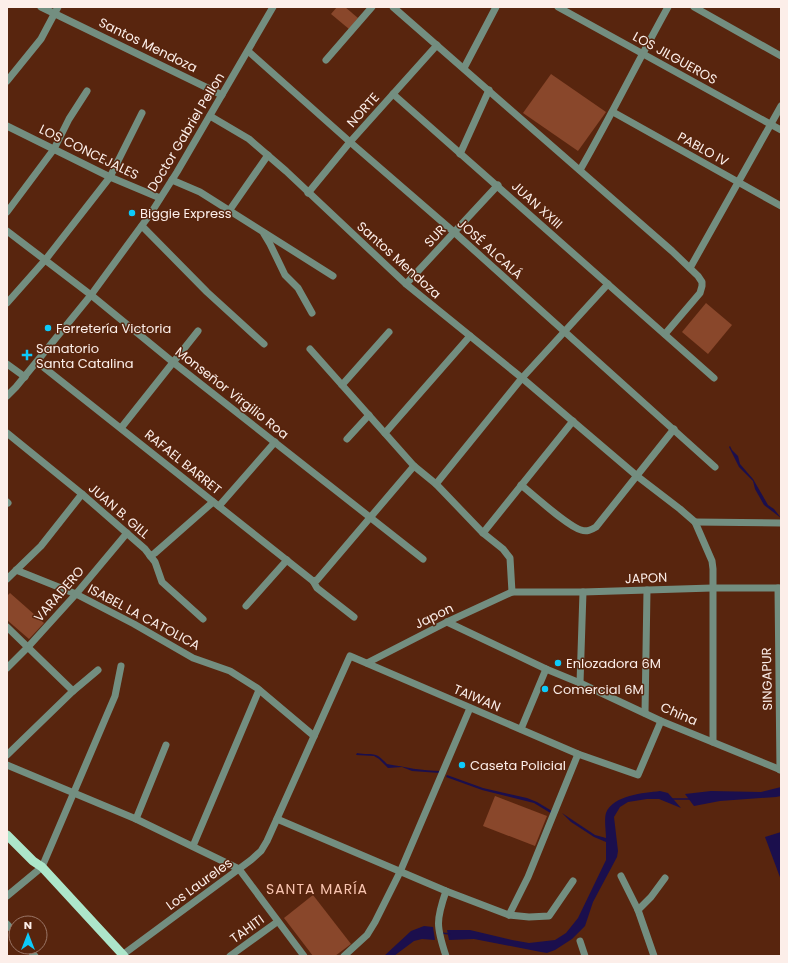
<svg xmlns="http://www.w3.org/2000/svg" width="788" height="963" viewBox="0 0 788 963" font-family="Poppins,sans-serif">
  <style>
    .green { fill: #89472b }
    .water { fill: #1b0f4d }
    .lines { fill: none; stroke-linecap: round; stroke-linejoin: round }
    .stream { stroke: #1b0f4d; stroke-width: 1.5 }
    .minor { stroke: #738e80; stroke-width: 7 }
    .major { stroke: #ade6ca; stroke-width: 9 }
    .poi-dot { fill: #0ccafa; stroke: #58250e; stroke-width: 1.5 }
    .labels { text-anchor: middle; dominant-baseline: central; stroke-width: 3; stroke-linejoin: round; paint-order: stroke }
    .street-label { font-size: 13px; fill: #fceee9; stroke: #58250e }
    .poi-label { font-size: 13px; fill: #fceee9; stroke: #58250e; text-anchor: start }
    .neighbourhood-label { font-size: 14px; letter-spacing: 1px; fill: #f9c5b1; stroke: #58250e }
  </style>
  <rect width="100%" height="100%" fill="#58250e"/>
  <!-- green -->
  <g class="green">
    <polygon points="337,7 345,7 358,18 349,29 331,14"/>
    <polygon points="551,74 606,112 578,151 523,113"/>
    <polygon points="706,303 732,325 708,354 682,332"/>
    <polygon points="10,593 44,623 29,639 7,620 7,596"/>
    <polygon points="495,796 547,816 535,846 483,826"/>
    <polygon points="313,895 351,944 335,956 313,956 284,918"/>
  </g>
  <!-- water -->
  <g class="water">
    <polygon points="730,446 732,450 738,456 740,464 753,479 768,505 774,509 781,518 764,505 755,489 753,481 739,467 729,447"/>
    <path d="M357 753C374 756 374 750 387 764 405 767 422 771 441 771L440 773 412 771 402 767 388 768 379 759 374 756 356 755Z"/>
    <polygon points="447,775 483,788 527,798 537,802 552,811 552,814 534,803 482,790 446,777"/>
    <polygon points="781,787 781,796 776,797 720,801 694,806 685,794 711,791 761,792"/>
    <path d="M660 791 668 793 681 808 659 799H647L628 802 620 807 614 817 618 851 617 857 593 902 585 926 572 939 555 950 547 953 541 952 474 939 449 940 447 930H470L512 940 529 943 555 940 566 933 578 918 606 860V842L594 837 571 822 562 813 595 835 606 838C606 831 604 820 606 813 613 795 644 793 660 791Z"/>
    <polygon points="781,832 781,880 765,837"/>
    <polygon points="424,926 433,927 435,940 422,939 414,941 394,956 384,956 411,931"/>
  </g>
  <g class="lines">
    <!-- stream -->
    <g class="stream">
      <polyline points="672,799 690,799"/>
      <polyline points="441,933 450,934"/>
    </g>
    <!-- minor -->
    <g class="minor">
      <polyline points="41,7 222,95"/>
      <polyline points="393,7 672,251 698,276 702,282 702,286 700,293 665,334"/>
      <polyline points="558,7 781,130"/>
      <polyline points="694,7 781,56"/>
      <polyline points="248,51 350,142 455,233 715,467"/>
      <polyline points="326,60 372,7"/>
      <polyline points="464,68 496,7"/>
      <polyline points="7,81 41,39 58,7"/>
      <polyline points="393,94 714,378"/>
      <polyline points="613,112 781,206"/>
      <polyline points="210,116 249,139 286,171 406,284 522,378 637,476 680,509 695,522 712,561 713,569 713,742"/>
      <polyline points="7,126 110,177 160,198"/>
      <polyline points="460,154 489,90"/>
      <path d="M580 170C611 116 638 61 668 7"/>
      <polyline points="172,180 200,192 333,276"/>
      <polyline points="308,193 350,142 437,45"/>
      <polyline points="229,211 268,155"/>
      <polyline points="7,212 54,149 69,119 87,91"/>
      <polyline points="142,226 207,292 264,344"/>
      <polyline points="7,231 91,295 174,363 423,559"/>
      <polyline points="264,234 270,244 285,275 298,288 312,313"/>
      <polyline points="690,268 781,106"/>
      <polyline points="406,284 498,185"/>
      <polyline points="7,303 46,259 110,177 142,113"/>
      <polyline points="310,349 414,466 436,484 483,533 503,549 510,558 512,592"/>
      <polyline points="37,362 313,581 317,588 354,617"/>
      <polyline points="7,364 25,377"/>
      <polyline points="342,385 389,332"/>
      <polyline points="7,396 16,387 91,295 151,213 177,172 273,7"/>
      <polyline points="121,428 198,331"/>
      <polyline points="7,433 82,494 145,549 155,562 162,582 203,619"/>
      <polyline points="385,433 470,336"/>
      <polyline points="347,439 369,415"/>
      <polyline points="436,484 522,378 608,284"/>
      <path d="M521 485C535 496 567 526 581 530 587 532 591 530 596 527L674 429"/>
      <polyline points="7,502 8,503"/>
      <polyline points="219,506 275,442"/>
      <polyline points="695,522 781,523"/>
      <polyline points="483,533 573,421"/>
      <polyline points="150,556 155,553 213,502"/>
      <polyline points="16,570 76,594 134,624 193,658 230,671 257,688 314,736"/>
      <polyline points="7,579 41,546 82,494"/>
      <polyline points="313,581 317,580 414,466"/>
      <polyline points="778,588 780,770"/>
      <polyline points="246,606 287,560"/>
      <polyline points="447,622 546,669 580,683 661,721 781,770"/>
      <polyline points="7,627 73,691"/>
      <polyline points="367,663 447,622 512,592 583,592 712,588 781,588"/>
      <polyline points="7,668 28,647 76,594 127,533"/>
      <polyline points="580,683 583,592"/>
      <polyline points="645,713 647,590"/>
      <polyline points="521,729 546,669"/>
      <polyline points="7,755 73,691 98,670"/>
      <polyline points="7,765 136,819 239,869 304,956"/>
      <polyline points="136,819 166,745"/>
      <polyline points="277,819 446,891 509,915 529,917 549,916 573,881"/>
      <polyline points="193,846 259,690"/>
      <polyline points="621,876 638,910 654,956"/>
      <polyline points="7,896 42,867 115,696 121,666"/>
      <polyline points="638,910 651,897 665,878"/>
      <polyline points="509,915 528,877 578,754"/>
      <polyline points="7,924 16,934"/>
      <polyline points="580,941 585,956"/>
      <polyline points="27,947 35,956"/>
      <polyline points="121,956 251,860 261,851 267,841 350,656 578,754 638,775 661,721"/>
      <polyline points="230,956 277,922"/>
      <polyline points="344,956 367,935 375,922 400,872 470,708"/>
      <path d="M446 956C436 926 436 920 446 891"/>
    </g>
    <!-- major -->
    <polyline class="major" points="7,835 33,861 42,867 124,956"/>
  </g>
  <!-- markers -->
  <g class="poi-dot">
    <circle cx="132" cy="213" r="4"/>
    <circle cx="48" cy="328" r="4"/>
    <path d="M25 349h4v4h4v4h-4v4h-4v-4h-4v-4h4z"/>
    <circle cx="558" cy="663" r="4"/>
    <circle cx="545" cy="689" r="4"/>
    <circle cx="462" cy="765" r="4"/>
  </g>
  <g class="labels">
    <!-- street labels -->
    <g class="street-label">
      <text transform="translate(148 45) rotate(26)">Santos Mendoza</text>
      <text transform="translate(675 58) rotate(29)">LOS JILGUEROS</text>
      <text transform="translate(363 110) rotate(-48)">NORTE</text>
      <text transform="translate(186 132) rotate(-59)">Doctor Gabriel Pellon</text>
      <text transform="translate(703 149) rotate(29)">PABLO IV</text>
      <text transform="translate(89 152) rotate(26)">LOS CONCEJALES</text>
      <text transform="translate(537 205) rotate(42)">JUAN XXIII</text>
      <text transform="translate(435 236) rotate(-47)">SUR</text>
      <text transform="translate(490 249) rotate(42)">JOSÉ ALCALÁ</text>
      <text transform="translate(399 260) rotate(42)">Santos Mendoza</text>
      <text transform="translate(232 393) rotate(38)">Monseñor Virgilio Roa</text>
      <text transform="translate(183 462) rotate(39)">RAFAEL BARRET</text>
      <text transform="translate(119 511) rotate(41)">JUAN B. GILL</text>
      <text transform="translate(646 578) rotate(-2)">JAPON</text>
      <text transform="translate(59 594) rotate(-49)">VARADERO</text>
      <text transform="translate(434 616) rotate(-26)">Japon</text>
      <text transform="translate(144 617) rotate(28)">ISABEL LA CATOLICA</text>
      <text transform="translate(767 679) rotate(-91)">SINGAPUR</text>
      <text transform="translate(477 698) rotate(23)">TAIWAN</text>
      <text transform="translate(679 714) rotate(23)">China</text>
      <text transform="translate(199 884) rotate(-36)">Los Laureles</text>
      <text transform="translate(247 929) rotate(-36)">TAHITI</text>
    </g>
    <!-- poi labels -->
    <g class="poi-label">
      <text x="140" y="213">Biggie Express</text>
      <text x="56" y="328">Ferretería Victoria</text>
      <text x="36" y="348">Sanatorio<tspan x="36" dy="15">Santa Catalina</tspan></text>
      <text x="566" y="663">Enlozadora 6M</text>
      <text x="553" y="689">Comercial 6M</text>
      <text x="470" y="765">Caseta Policial</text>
    </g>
    <!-- neighbourhood labels -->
    <g class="neighbourhood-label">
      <text x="317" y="889">SANTA MARÍA</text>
    </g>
  </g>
  <!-- border -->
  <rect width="788" height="963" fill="none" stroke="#fceee9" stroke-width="16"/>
  <!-- north arrow -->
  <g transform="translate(28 935)"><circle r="19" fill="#58250e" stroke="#9a7566"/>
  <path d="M0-3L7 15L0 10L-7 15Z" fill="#0ccafa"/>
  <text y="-6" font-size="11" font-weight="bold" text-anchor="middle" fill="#fceee9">N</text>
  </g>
</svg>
